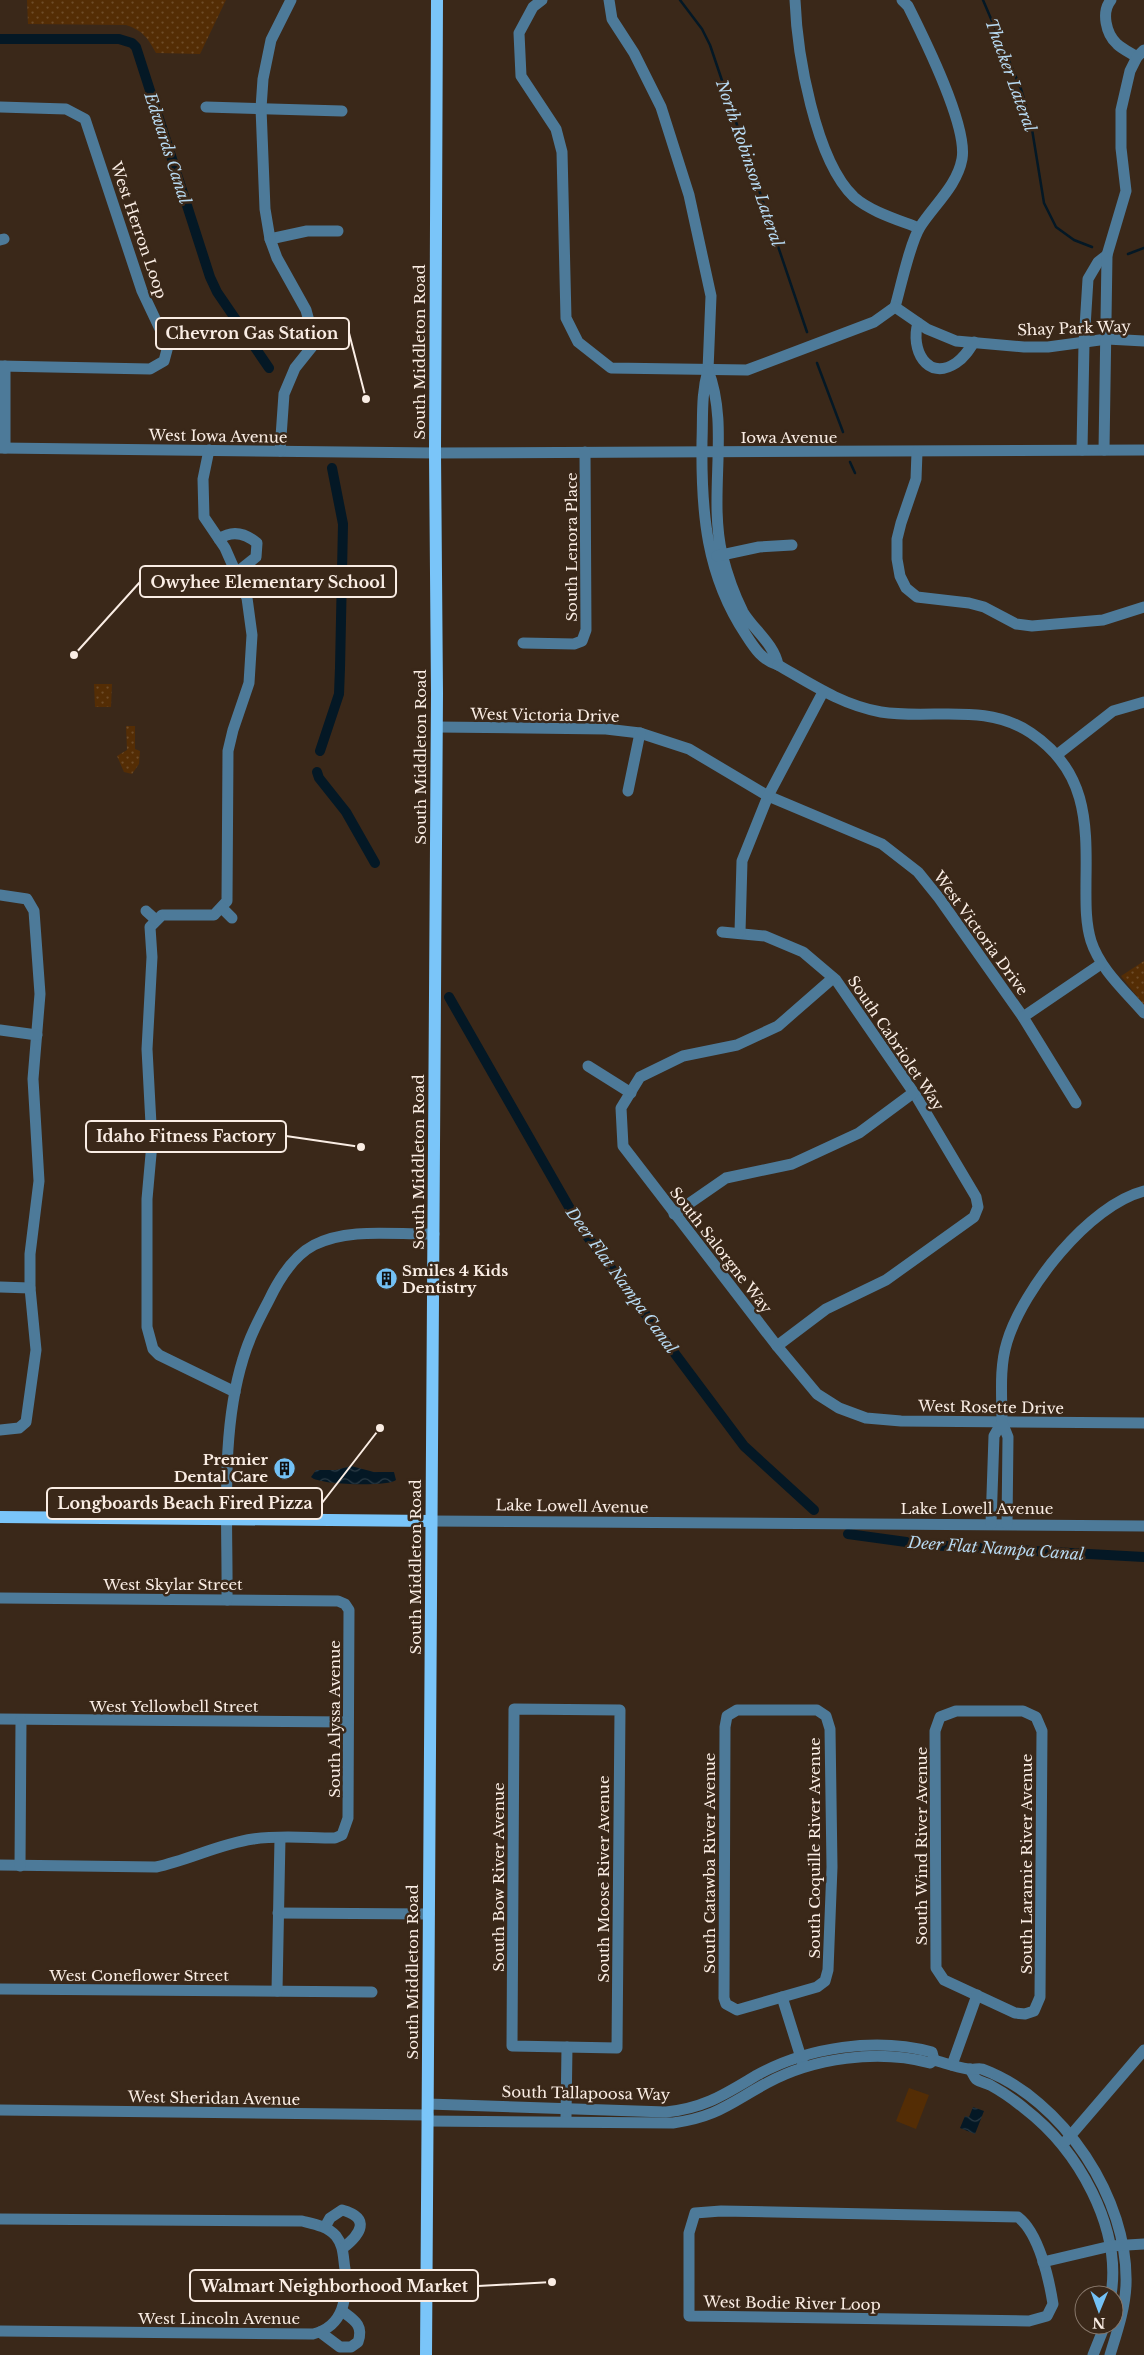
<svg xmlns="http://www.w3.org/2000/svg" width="1144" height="2355" viewBox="0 0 1144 2355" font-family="'Libre Baskerville',serif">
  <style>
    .green { fill: url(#green-dots) }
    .pitch { fill: #542d05 }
    .water { fill: url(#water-waves) }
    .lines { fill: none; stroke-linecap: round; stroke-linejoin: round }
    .stream { stroke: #041825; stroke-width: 2.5 }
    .canal { stroke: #041825; stroke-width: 10 }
    .minor { stroke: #4d7a99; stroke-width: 11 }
    .major { stroke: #7ac5f9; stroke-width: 12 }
    .labels { text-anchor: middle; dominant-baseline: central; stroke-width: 5; stroke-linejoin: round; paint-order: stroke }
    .street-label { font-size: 15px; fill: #faede4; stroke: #3a2819 }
    .poi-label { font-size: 15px; font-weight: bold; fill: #faede4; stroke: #3a2819; text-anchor: start }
    .water-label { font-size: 16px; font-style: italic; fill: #b8daf2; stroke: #3a2819 }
    .leader { fill: none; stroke: #faede4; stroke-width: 2 }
    .callout-dot { fill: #faede4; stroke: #3a2819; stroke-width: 2 }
    .callout { fill: #3a2819; stroke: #faede4; stroke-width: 2 }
    .callout-label { font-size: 16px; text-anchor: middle; font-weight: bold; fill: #faede4 }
  </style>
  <defs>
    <pattern id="green-dots" width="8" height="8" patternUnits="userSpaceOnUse" patternTransform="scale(1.25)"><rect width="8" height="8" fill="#542d05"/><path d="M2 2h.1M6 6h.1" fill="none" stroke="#6e4c29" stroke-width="1.8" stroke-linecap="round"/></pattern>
    <pattern id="water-waves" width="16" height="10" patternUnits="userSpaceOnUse" patternTransform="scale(1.25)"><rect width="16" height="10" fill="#041825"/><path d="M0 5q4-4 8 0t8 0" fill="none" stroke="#2a3a44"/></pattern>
  </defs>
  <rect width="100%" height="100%" fill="#3a2819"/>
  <!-- green -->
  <g class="green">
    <path d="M27 0H226L200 54 156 53C148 38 142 30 126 25L28 24Z"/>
    <polygon points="94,684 112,684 111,707 95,707"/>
    <polygon points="126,726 135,726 135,749 140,751 139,764 132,774 124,772 117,756 127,750"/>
    <polygon points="1144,961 1144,1005 1121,976"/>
  </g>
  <!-- pitch -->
  <polygon class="pitch" points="909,2088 929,2095 916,2129 896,2121"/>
  <!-- water -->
  <g class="water">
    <path d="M351 1466 374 1472H394L396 1480C388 1487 318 1485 311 1477L316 1470H336Z"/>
    <polygon points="973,2107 984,2111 975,2134 960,2128 965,2116 969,2117"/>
  </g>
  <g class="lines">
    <!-- stream -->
    <g class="stream">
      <polyline points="680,0 702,29 710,45 807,332"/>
      <polyline points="983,0 1021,89 1031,123 1044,203 1056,227 1074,240 1092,247"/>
      <polyline points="1128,254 1144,248"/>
      <polyline points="817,363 843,432"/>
      <polyline points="850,462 855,473"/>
    </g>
    <!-- canal -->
    <g class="canal">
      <polyline points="0,39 119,39 132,43 136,47 210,277 217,292 269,368"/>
      <polyline points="320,751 339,694 340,668 343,524 332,468"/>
      <polyline points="317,772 319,778 346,812 375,863"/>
      <polyline points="449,997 581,1228 744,1446 814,1510"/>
      <polyline points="848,1534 928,1545 1144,1557"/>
    </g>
    <!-- minor -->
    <g class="minor">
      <polyline points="542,0 533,7 519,33 521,76 556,129 562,152 566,318 578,342 611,368 747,370 874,322 895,307"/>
      <polyline points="609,0 612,19 634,53 661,107 689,195 711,296 708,370"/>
      <path d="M795 0C797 53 815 160 854 197 871 212 899 220 919 228"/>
      <path d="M1111 0C1101 12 1106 34 1117 44 1122 49 1131 53 1137 57"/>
      <polyline points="0,107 66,109 85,119 142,291 168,346 164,361 150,369 0,366"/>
      <polyline points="206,107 342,111"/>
      <polyline points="270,239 307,231 338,231"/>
      <polyline points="0,240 4,239"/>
      <path d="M895 307C901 286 910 243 920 227 934 205 957 186 962 159 968 126 924 38 908 6L902 0"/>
      <polyline points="895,307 927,329 956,341 1024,347 1048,347 1107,339 1144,341"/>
      <path d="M918 323C910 349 927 382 956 363 964 358 969 350 974 342"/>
      <path d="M708 370C730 426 708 494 722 554 727 574 734 594 743 612 754 630 774 644 778 665 762 660 755 649 746 635 706 575 701 512 702 441 703 416 701 395 708 370Z"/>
      <polyline points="0,448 435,453 1144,450"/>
      <polyline points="5,448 5,366"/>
      <polyline points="209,450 203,479 204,517 225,548 247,598 252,635 249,683 233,730 228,751 227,901 214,915 162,915 150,927 152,957 147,1049 152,1143 147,1199 147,1327 153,1349 159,1355 235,1392"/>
      <polyline points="1082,450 1084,343 1088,279 1098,262 1107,255"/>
      <polyline points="1104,450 1107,255 1126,191 1121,148 1121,110 1130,71 1137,57 1144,50"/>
      <polyline points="280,451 284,394 295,368 315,343 306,310 277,258 270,239 265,209 261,108 263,79 271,40 291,0"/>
      <polyline points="917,452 916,479 901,523 897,539 897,559 900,576 906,588 917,597 969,603 984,607 1016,624 1032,626 1103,620 1144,607"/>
      <path d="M219 539C232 530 245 533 257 543L256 557 236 573"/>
      <polyline points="717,556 759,547 792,545"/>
      <polyline points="523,643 574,644 582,641 586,630 585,452"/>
      <path d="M778 665C811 684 842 705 881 712 931 720 986 702 1031 733 1086 770 1087 820 1086 880 1086 900 1085 921 1091 941 1100 969 1125 991 1144 1013"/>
      <polyline points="437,727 606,729 640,733 689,749 768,796 882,844 918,872 939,898 1023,1017 1076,1103"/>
      <polyline points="1058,754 1113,711 1144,702"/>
      <polyline points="628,791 640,733"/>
      <polyline points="0,895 27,899 34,911 40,994 33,1079 39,1181 30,1254 30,1288 36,1350 26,1422 19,1428 0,1430"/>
      <polyline points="222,908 232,918"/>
      <polyline points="146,911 156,920"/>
      <polyline points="722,932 765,936 803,952 836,980 916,1096 976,1197 978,1207 974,1217 886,1280 826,1309 777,1346"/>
      <polyline points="740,932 742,861 768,796 823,692"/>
      <polyline points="833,978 778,1026 737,1045 683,1056 640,1077 621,1108 623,1146 777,1346 817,1394 839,1408 866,1418 901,1421 1144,1423"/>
      <polyline points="1023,1017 1101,964"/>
      <polyline points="0,1030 37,1035"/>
      <polyline points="588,1066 631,1093"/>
      <polyline points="674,1214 726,1178 792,1164 859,1133 913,1093"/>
      <polyline points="0,1287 30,1288"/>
      <path d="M1002 1422C1002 1396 999 1368 1007 1342 1023 1289 1089 1205 1144 1191"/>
      <polyline points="431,1521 1144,1526"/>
      <polyline points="991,1524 994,1436 1002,1422 1008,1437 1007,1524"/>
      <path d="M0 1598 338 1601 345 1604 349 1610 348 1818 342 1835 335 1838C308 1838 279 1835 253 1839 219 1844 189 1860 156 1867L0 1865"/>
      <path d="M227 1600C228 1522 220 1433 243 1359 249 1338 259 1319 269 1300 279 1279 293 1256 314 1245 349 1227 395 1235 434 1234"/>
      <polygon points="514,1709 620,1710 617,2048 512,2046"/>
      <polygon points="737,1710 817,1710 826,1716 830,1729 832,1867 828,1970 825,1981 817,1987 737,2010 726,2004 724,1998 725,1727 727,1716"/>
      <polygon points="956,1711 1023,1711 1036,1717 1042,1731 1040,1997 1034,2011 1025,2014 1015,2013 944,1980 936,1968 935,1731 940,1717"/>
      <polyline points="0,1719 348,1722"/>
      <polyline points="20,1866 21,1720"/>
      <polyline points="278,1913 429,1914"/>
      <polyline points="0,1989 372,1992"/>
      <polyline points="277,1991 280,1838"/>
      <polyline points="782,1997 803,2064"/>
      <polyline points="952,2065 977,1995"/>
      <path d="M970 2069C972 2072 974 2077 976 2079 980 2082 986 2083 990 2085 1003 2092 1014 2100 1025 2109 1078 2150 1122 2227 1111 2295"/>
      <path d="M428 2104 666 2112C705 2108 725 2094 757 2075 808 2047 876 2037 932 2052L934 2060"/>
      <polyline points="0,2110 428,2115"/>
      <polyline points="566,2117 567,2047"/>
      <path d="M428 2121 673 2123C717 2117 730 2103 767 2083 813 2058 878 2049 930 2063L934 2060C945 2063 956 2067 968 2069 973 2070 978 2068 982 2069 1063 2099 1129 2199 1126 2285 1125 2309 1117 2332 1110 2355"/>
      <polyline points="1065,2142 1144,2050"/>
      <path d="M721 2211 1018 2217C1039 2233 1049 2279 1053 2304L1047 2316 1029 2321 689 2316V2233L695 2213Z"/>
      <path d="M0 2219 302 2221C314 2224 327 2226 336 2236 344 2246 343 2257 345 2269 347 2297 345 2326 313 2334L0 2331"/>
      <path d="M325 2227 330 2218 342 2210C371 2218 361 2234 343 2248"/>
      <polyline points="1043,2262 1111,2246 1144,2244"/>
      <path d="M320 2332 340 2347H351L358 2342C364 2325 354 2320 342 2311"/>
      <polyline points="1093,2355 1105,2325"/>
    </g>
    <!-- major -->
    <g class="major">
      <polyline points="0,1517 431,1521"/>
      <polyline points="426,2355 437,693 435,453 437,0"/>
    </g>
  </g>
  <!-- icons -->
  <defs>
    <symbol id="building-disc" viewBox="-11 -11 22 22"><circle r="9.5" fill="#73c1f5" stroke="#3a2819"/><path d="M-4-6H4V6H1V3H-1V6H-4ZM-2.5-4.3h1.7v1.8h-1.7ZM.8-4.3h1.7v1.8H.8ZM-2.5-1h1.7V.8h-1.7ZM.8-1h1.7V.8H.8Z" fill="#111"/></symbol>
  </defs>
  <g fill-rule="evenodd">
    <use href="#building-disc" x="374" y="1266" width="25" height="25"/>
    <use href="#building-disc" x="272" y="1456" width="25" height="25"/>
  </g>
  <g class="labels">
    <!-- street labels -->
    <g class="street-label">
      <text transform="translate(139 230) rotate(71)">West Herron Loop</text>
      <text transform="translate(1074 328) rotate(-2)">Shay Park Way</text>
      <text transform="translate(419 352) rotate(-90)">South Middleton Road</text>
      <text transform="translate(218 436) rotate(1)">West Iowa Avenue</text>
      <text x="789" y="437">Iowa Avenue</text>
      <text transform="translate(571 547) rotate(-90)">South Lenora Place</text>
      <text transform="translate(545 715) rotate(1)">West Victoria Drive</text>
      <text transform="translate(420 757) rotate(-90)">South Middleton Road</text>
      <text transform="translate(981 933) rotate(54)">West Victoria Drive</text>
      <text transform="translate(896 1043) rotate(56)">South Cabriolet Way</text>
      <text transform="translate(418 1162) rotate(-90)">South Middleton Road</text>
      <text transform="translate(721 1250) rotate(52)">South Salorgne Way</text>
      <text transform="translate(991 1407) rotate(1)">West Rosette Drive</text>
      <text transform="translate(572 1506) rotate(1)">Lake Lowell Avenue</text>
      <text x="977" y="1508">Lake Lowell Avenue</text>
      <text transform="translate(415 1567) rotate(-90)">South Middleton Road</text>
      <text x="173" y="1584">West Skylar Street</text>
      <text x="174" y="1706">West Yellowbell Street</text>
      <text transform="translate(334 1719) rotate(-90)">South Alyssa Avenue</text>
      <text transform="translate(921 1846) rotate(-90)">South Wind River Avenue</text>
      <text transform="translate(814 1848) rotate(-90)">South Coquille River Avenue</text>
      <text transform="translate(709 1863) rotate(-90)">South Catawba River Avenue</text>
      <text transform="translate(1026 1864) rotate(-90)">South Laramie River Avenue</text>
      <text transform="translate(498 1877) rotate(-90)">South Bow River Avenue</text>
      <text transform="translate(603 1879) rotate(-90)">South Moose River Avenue</text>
      <text transform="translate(412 1972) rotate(-90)">South Middleton Road</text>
      <text x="139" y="1975">West Coneflower Street</text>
      <text transform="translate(586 2093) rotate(1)">South Tallapoosa Way</text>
      <text transform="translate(214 2098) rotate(1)">West Sheridan Avenue</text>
      <text transform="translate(792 2303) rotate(1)">West Bodie River Loop</text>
      <text x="219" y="2318">West Lincoln Avenue</text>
    </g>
    <!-- poi labels -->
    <g class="poi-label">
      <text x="402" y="1270">Smiles 4 Kids<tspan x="402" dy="17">Dentistry</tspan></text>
      <text x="268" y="1459" text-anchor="end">Premier<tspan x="268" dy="17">Dental Care</tspan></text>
    </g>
    <!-- water labels -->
    <g class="water-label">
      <text transform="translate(1011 75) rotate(70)">Thacker Lateral</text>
      <text transform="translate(168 148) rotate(72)">Edwards Canal</text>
      <text transform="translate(750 163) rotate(71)">North Robinson Lateral</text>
      <text transform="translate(622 1280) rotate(54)">Deer Flat Nampa Canal</text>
      <text transform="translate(996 1548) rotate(4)">Deer Flat Nampa Canal</text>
    </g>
  </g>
  <!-- callouts -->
  <path class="leader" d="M366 399L349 333M74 655L140 582M361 1147L286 1136M380 1428L322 1503M552 2282L478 2286"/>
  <g class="callout-dot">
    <circle cx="366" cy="399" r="5"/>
    <circle cx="74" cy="655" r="5"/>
    <circle cx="361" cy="1147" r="5"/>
    <circle cx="380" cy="1428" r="5"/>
    <circle cx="552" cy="2282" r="5"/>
  </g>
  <g class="callout">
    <rect x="156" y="318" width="193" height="31" rx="5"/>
    <rect x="140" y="566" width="256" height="31" rx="5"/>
    <rect x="86" y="1121" width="200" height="31" rx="5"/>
    <rect x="47" y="1488" width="275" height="31" rx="5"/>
    <rect x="190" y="2270" width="288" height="31" rx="5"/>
  </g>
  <g class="callout-label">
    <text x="252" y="339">Chevron Gas Station</text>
    <text x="268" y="588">Owyhee Elementary School</text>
    <text x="186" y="1142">Idaho Fitness Factory</text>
    <text x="185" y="1509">Longboards Beach Fired Pizza</text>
    <text x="334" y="2292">Walmart Neighborhood Market</text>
  </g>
  <!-- north arrow -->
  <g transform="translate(1099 2310) rotate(181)"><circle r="24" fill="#3a2819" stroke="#87776a"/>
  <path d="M0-4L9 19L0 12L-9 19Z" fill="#73c1f5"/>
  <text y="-8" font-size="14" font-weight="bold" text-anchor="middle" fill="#faede4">N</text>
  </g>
</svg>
